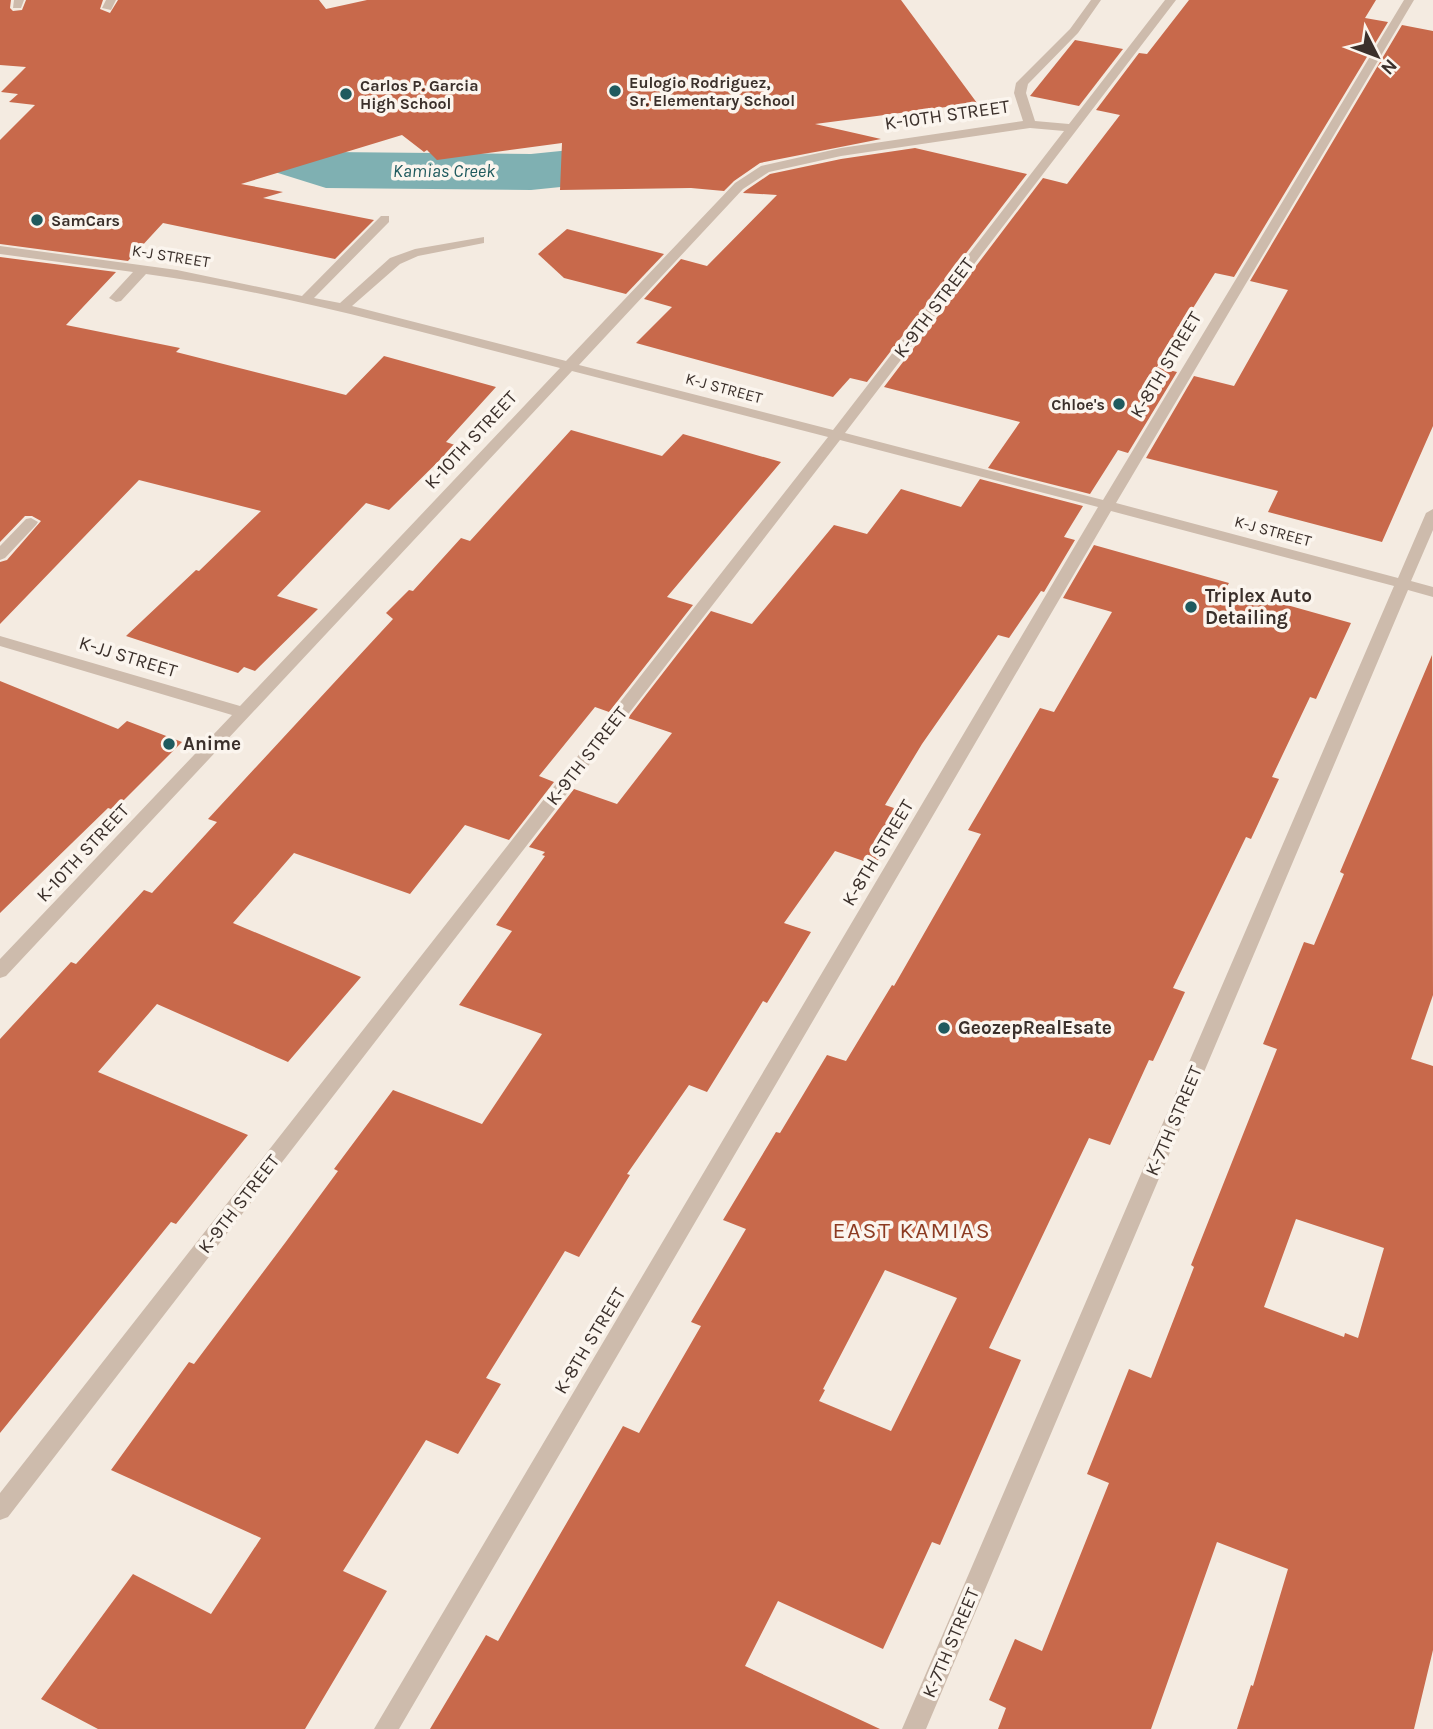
<svg xmlns="http://www.w3.org/2000/svg" width="1433" height="1729" viewBox="0 0 1433 1729" font-family="Karla,sans-serif">
  <style>
    .lines { fill: none; stroke-linecap: round; stroke-linejoin: round }
    .river { fill: #7fb0b2; fill-rule: evenodd }
    .building { fill: #c8694b; fill-rule: evenodd }
    .minor { fill: #cdbbac; fill-rule: evenodd }
    .poi-dot { fill: #1f5a5e; stroke: #fbf5ee; stroke-width: 2.5 }
    .labels { text-anchor: middle; dominant-baseline: central; stroke-width: 7; stroke-linejoin: round; paint-order: stroke }
    .far-poi-label { font-size: 16px; font-weight: bold; fill: #3b302b; stroke: #fbf5ee; text-anchor: start }
    .far-street-label { font-size: 16px; fill: #3b302b; stroke: #fbf5ee }
    .far-water-label { font-size: 18px; font-style: italic; fill: #1f5a5e; stroke: #fbf5ee }
    .street-label { font-size: 19px; fill: #3b302b; stroke: #fbf5ee }
    .poi-label { font-size: 19px; font-weight: bold; fill: #3b302b; stroke: #fbf5ee; text-anchor: start }
    .quarter-label { font-size: 23px; letter-spacing: 2px; fill: #8c3b22; stroke: #fbf5ee }
  </style>
  <rect width="100%" height="100%" fill="#f4ebe1"/>
  <g class="lines">
    <!-- river -->
    <path class="river" d="M232 71C270 81 271 104 282 137L331 152 531 154 679 139 700 145 708 157 700 169 679 175 531 190 326 188 236 160C221 138 220 110 204 88L212 76Z"/>
  </g>
  <!-- building -->
  <g class="building">
    <polygon points="0,0 11,0 10,8 13,11 22,10 26,0 103,0 100,9 110,13 118,0 319,0 326,9 367,0 901,0 977,103 815,124 881,139 760,163 734,181 724,191 691,188 560,190 562,143 437,160 427,150 424,152 402,135 241,184 283,192 263,198 374,220 335,259 163,223 128,261 0,244 0,140 35,105 9,102 18,94 1,92 26,67 0,65"/>
    <polygon points="1189,0 1376,0 1365,18 1388,22 1234,277 1215,273 1168,348 1157,367 1177,372 1128,453 1118,450 1090,494 988,468 1020,422 884,387 1043,178 1067,184 1120,115 1096,110 1139,53 1147,54"/>
    <polygon points="1402,25 1433,31 1433,426 1382,542 1268,512 1278,491 1146,458 1194,376 1234,386 1288,290 1250,281"/>
    <polygon points="1075,40 1123,49 1079,106 1030,96"/>
    <polygon points="915,148 1027,174 867,382 850,378 833,397 636,343 672,307 644,299 681,259 707,266 777,195 743,193 745,191 770,174 841,159"/>
    <polygon points="567,229 664,254 626,294 564,278 538,254"/>
    <polygon points="0,257 116,272 66,325 180,348 176,352 346,395 384,356 496,387 446,442 455,445 389,510 366,503 277,596 318,609 255,671 244,667 238,673 126,636 196,570 199,571 261,511 139,480 0,624 0,562 7,560 41,521 32,516 25,516 0,542"/>
    <polygon points="571,430 662,456 683,434 781,462 667,597 693,605 609,712 595,707 539,776 554,782 509,840 465,825 410,894 294,853 233,923 361,977 288,1062 157,1004 98,1072 248,1135 176,1224 171,1222 0,1433 0,1039 71,962 76,964 144,890 152,893 217,822 208,819 393,619 386,613 409,590 413,591 461,538 470,541"/>
    <polygon points="980,479 1083,506 1064,537 1075,540 1044,592 1041,591 1009,638 998,635 922,744 885,805 909,813 875,865 835,851 784,923 811,932 767,1003 763,1001 707,1092 689,1085 627,1174 630,1175 579,1257 565,1251 486,1378 501,1384 458,1454 426,1440 343,1571 387,1591 305,1729 98,1729 41,1699 133,1574 211,1614 261,1538 111,1470 189,1362 194,1364 285,1243 338,1171 334,1169 393,1090 482,1124 542,1034 459,1005 512,931 496,925 545,856 542,855 545,852 529,847 574,789 617,804 672,733 628,718 711,611 752,624 834,525 867,534 901,489 961,507"/>
    <path d="M1094 545 1229 583 1226 588 1351 623 1316 699 1310 697 1272 777 1279 779 1251 839 1246 837 1173 988 1185 992 1153 1061 1149 1060 1110 1145 1089 1138 989 1348 1021 1360 940 1545 932 1542 883 1649 778 1601 745 1666 880 1729H430L486 1635 498 1641 623 1426 639 1433 701 1326 691 1322 746 1229 723 1220 776 1132 780 1133 827 1055 846 1061 892 985 894 986 981 834 968 830 1040 708 1054 712 1112 612 1063 598ZM885 1270 957 1298 891 1431 819 1401 825 1390 823 1389Z"/>
    <path d="M1432 655 1433 995 1411 1059 1433 1066V1650L1414 1729H1237L1251 1685 1253 1686 1288 1569 1217 1542 1151 1729H998L1006 1708 989 1700 1015 1639 1042 1651 1109 1483 1087 1474 1129 1369 1151 1378 1194 1267 1191 1265 1277 1049 1263 1044 1304 942 1314 945 1344 874 1340 872ZM1296 1219 1384 1248 1358 1338 1345 1333 1344 1337 1264 1307Z"/>
    <polygon points="0,681 118,729 127,721 182,742 114,810 108,808 0,913"/>
  </g>
  <g class="lines">
    <!-- minor -->
    <g class="minor">
      <polygon points="14,0 24,0 21,8 13,8"/>
      <polygon points="106,0 116,0 111,10 102,8"/>
      <path d="M1091 0H1101L1078 33 1028 84 1026 93 1035 121 1069 124 1165 0H1176L845 433 1103 500 1404 0H1414L1116 503 1398 578 1426 513 1433 509V530L1411 581 1433 587V597L1408 590 926 1729H902L1394 586 1111 511 399 1729H374L1098 507 840 440 8 1517 0 1520V1493L828 437 572 371 6 976 0 978V959L232 715 0 646V636L240 706 560 368C423 333 286 293 146 274L121 301 116 302 109 298 133 272 0 254V246L177 270 302 296 381 216H389V222L314 298 340 303 390 258 415 249 484 237V243L418 256 400 264 352 306 566 361 735 183 761 166 841 148 1023 121 1014 93 1016 83 1070 29ZM1030 128 1064 131 833 430 579 365 743 189 769 172 841 156Z"/>
      <polygon points="31,518 38,522 36,525 5,558 0,560 0,546 26,519"/>
    </g>
  </g>
  <!-- markers -->
  <g class="poi-dot">
    <circle cx="615" cy="91" r="7"/>
    <circle cx="346" cy="94" r="7"/>
    <circle cx="37" cy="220" r="7"/>
    <circle cx="1119" cy="404" r="7"/>
    <circle cx="1191" cy="607" r="7"/>
    <circle cx="169" cy="744" r="7"/>
    <circle cx="944" cy="1028" r="7"/>
  </g>
  <g class="labels">
    <!-- far-poi labels -->
    <g class="far-poi-label">
      <text x="629" y="82">Eulogio Rodriguez,<tspan x="629" dy="18">Sr. Elementary School</tspan></text>
      <text x="360" y="85">Carlos P. Garcia<tspan x="360" dy="18">High School</tspan></text>
      <text x="51" y="220">SamCars</text>
      <text x="1105" y="404" text-anchor="end">Chloe's</text>
    </g>
    <!-- far-street labels -->
    <g class="far-street-label">
      <text transform="translate(171 256) rotate(9)">K-J STREET</text>
      <text transform="translate(724 388) rotate(15)">K-J STREET</text>
      <text transform="translate(1273 531) rotate(15)">K-J STREET</text>
    </g>
    <!-- far-water labels -->
    <g class="far-water-label">
      <text x="444" y="171">Kamias Creek</text>
    </g>
    <!-- street labels -->
    <g class="street-label">
      <text transform="translate(947 115) rotate(-8)">K-10TH STREET</text>
      <text transform="translate(934 308) rotate(-53)">K-9TH STREET</text>
      <text transform="translate(1166 365) rotate(-59)">K-8TH STREET</text>
      <text transform="translate(471 440) rotate(-47)">K-10TH STREET</text>
      <text transform="translate(128 657) rotate(17)">K-JJ STREET</text>
      <text transform="translate(587 756) rotate(-52)">K-9TH STREET</text>
      <text transform="translate(83 853) rotate(-47)">K-10TH STREET</text>
      <text transform="translate(878 853) rotate(-59)">K-8TH STREET</text>
      <text transform="translate(1174 1121) rotate(-67)">K-7TH STREET</text>
      <text transform="translate(239 1204) rotate(-52)">K-9TH STREET</text>
      <text transform="translate(590 1341) rotate(-59)">K-8TH STREET</text>
      <text transform="translate(951 1643) rotate(-67)">K-7TH STREET</text>
    </g>
    <!-- poi labels -->
    <g class="poi-label">
      <text x="1205" y="596">Triplex Auto<tspan x="1205" dy="22">Detailing</tspan></text>
      <text x="183" y="744">Anime</text>
      <text x="958" y="1028">GeozepRealEsate</text>
    </g>
    <!-- quarter labels -->
    <g class="quarter-label">
      <text x="912" y="1230">EAST KAMIAS</text>
    </g>
  </g>
  <!-- north arrow -->
  <g transform="translate(1377 56) rotate(132)" stroke="#fbf5ee" stroke-width="5" paint-order="stroke">
  <path d="M0-5L12 26L0 18L-12 26Z" fill="#3b302b"/>
  <text y="-10" font-size="19" font-weight="bold" text-anchor="middle" fill="#3b302b">N</text>
  </g>
</svg>
